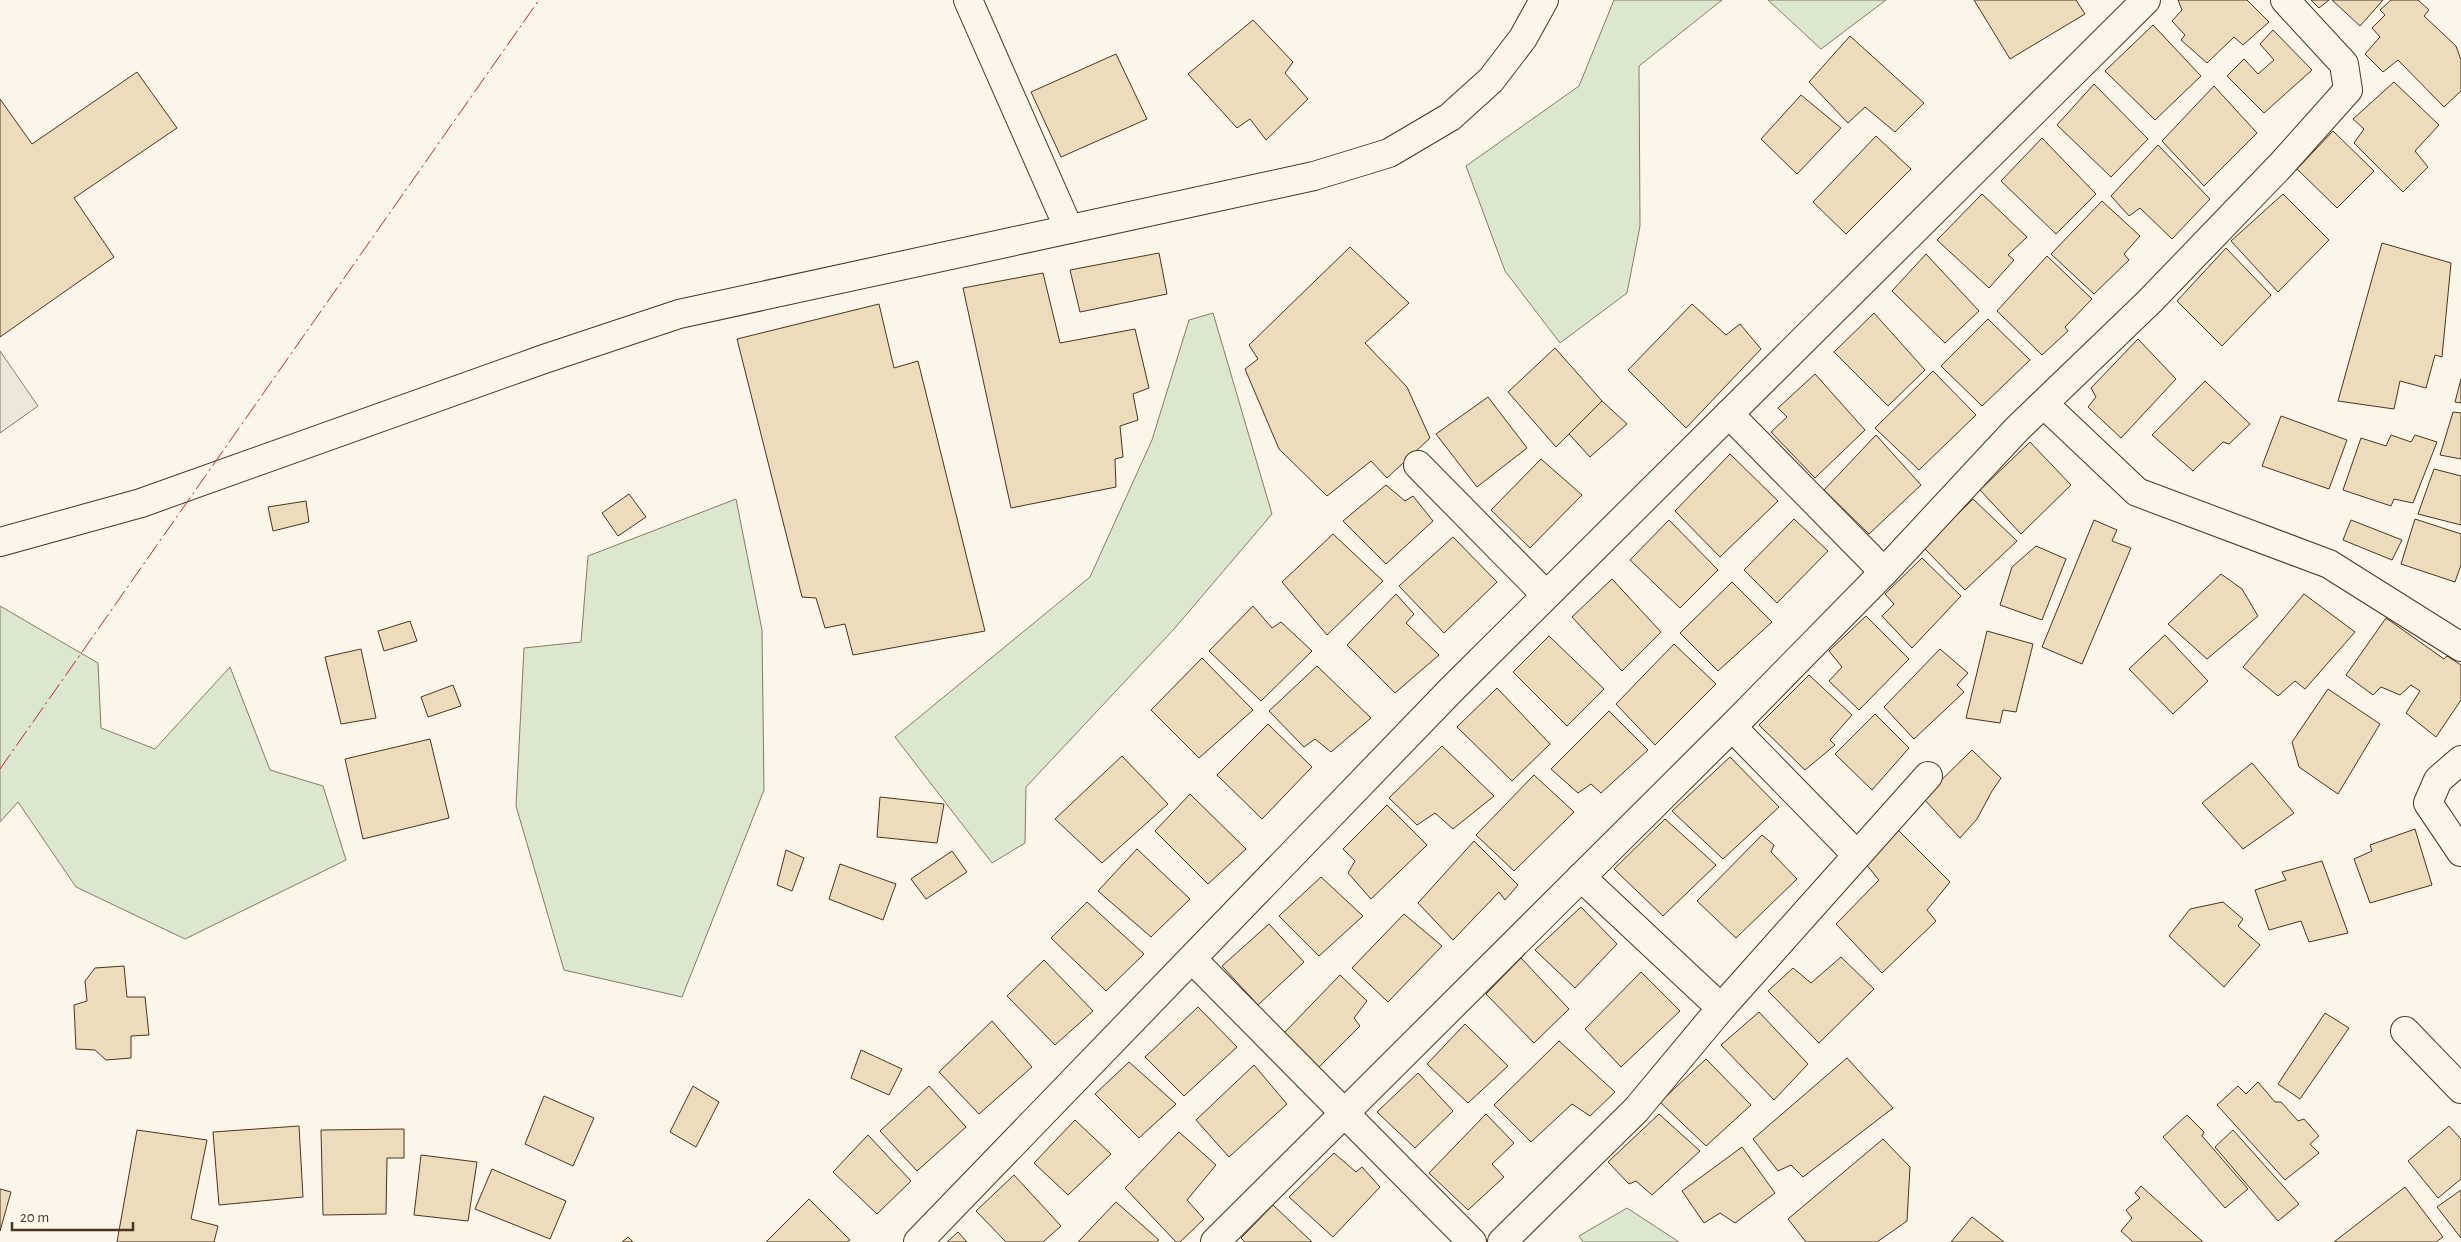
<svg xmlns="http://www.w3.org/2000/svg" width="2461" height="1242" viewBox="0 0 2461 1242" font-family="'Alegreya Sans',sans-serif">
  <style>
    .green { fill: #dce7d0; stroke: #887966 }
    .parking { fill: #ede7d9; stroke: #887966 }
    .building { fill: #ecdcbc; stroke: #4a3520 }
    .lines { fill: none; stroke-linecap: round; stroke-linejoin: round }
    .minor-casing { stroke: #4a3520; stroke-width: 30 }
    .tertiary-casing { stroke: #4a3520; stroke-width: 30 }
    .minor { stroke: #fbf6e9; stroke-width: 28 }
    .tertiary { stroke: #fbf6e9; stroke-width: 28 }
    .power { stroke: #c62828; stroke-width: 1; stroke-dasharray: 18 4 2.5 4; stroke-linecap: butt }
  </style>
  <rect width="100%" height="100%" fill="#fbf6e9"/>
  <!-- green -->
  <g class="green">
    <polygon points="1614,0 1722,0 1639,66 1640,226 1627,293 1560,343 1505,271 1466,166 1579,86"/>
    <polygon points="1768,0 1886,0 1821,49"/>
    <polygon points="1213,313 1272,514 1174,629 1026,787 1025,843 992,863 895,737 1090,577 1152,440 1189,320"/>
    <polygon points="736,499 762,630 764,790 682,997 564,970 516,806 524,648 581,642 588,556"/>
    <polygon points="0,606 98,663 101,728 155,749 230,667 270,770 323,786 346,860 185,939 76,887 18,802 0,822"/>
    <polygon points="1627,1208 1679,1242 1583,1242 1579,1236"/>
  </g>
  <!-- parking -->
  <polygon class="parking" points="0,351 38,406 0,433"/>
  <!-- building -->
  <g class="building">
    <polygon points="1974,0 2076,0 2085,14 2010,59"/>
    <polygon points="2247,0 2269,22 2243,45 2234,37 2207,63 2181,40 2185,35 2172,21 2182,10 2178,0"/>
    <polygon points="2311,0 2329,0 2319,8"/>
    <polygon points="2332,0 2383,0 2360,26"/>
    <polygon points="2391,0 2418,0 2429,10 2424,16 2456,46 2461,60 2461,91 2444,107 2398,60 2383,72 2365,54 2380,37 2372,28 2385,15 2380,10"/>
    <polygon points="1253,20 1293,62 1285,73 1308,99 1266,140 1250,119 1237,128 1188,74"/>
    <polygon points="2153,25 2201,76 2155,120 2105,71"/>
    <polygon points="2273,30 2312,70 2264,113 2227,76 2244,59 2258,74 2274,60 2260,44"/>
    <polygon points="1850,36 1924,103 1895,132 1865,107 1848,123 1809,82"/>
    <polygon points="1116,54 1147,119 1061,157 1031,92"/>
    <polygon points="137,72 177,128 74,198 114,257 0,337 0,99 32,144"/>
    <polygon points="2394,82 2439,125 2415,151 2428,167 2403,192 2354,143 2364,129 2353,119"/>
    <polygon points="2094,84 2148,139 2111,177 2057,125"/>
    <polygon points="2214,86 2257,133 2204,186 2162,141"/>
    <polygon points="1801,95 1841,128 1797,174 1761,139"/>
    <polygon points="2333,131 2374,171 2337,208 2297,169"/>
    <polygon points="1876,136 1911,169 1846,234 1813,202"/>
    <polygon points="2042,138 2096,194 2056,234 2001,181"/>
    <polygon points="2158,145 2210,199 2172,239 2140,208 2129,216 2111,196"/>
    <polygon points="1982,194 2027,237 2008,255 2014,260 1989,288 1937,240"/>
    <polygon points="2283,194 2329,240 2278,292 2231,241"/>
    <polygon points="2102,201 2140,236 2124,254 2129,260 2094,294 2051,254"/>
    <polygon points="2382,243 2451,263 2442,357 2435,355 2426,388 2400,381 2394,409 2338,401"/>
    <polygon points="1350,247 1409,303 1365,343 1407,387 1430,438 1387,478 1371,461 1327,496 1279,449 1245,369 1258,359 1249,345"/>
    <polygon points="2226,248 2271,295 2222,346 2177,301"/>
    <polygon points="1159,253 1167,294 1080,312 1070,270"/>
    <polygon points="1926,254 1979,311 1945,343 1892,291"/>
    <polygon points="2047,256 2092,299 2065,327 2068,331 2042,355 1997,311"/>
    <polygon points="1043,273 1060,343 1135,329 1149,388 1133,394 1138,420 1120,426 1123,457 1115,459 1116,487 1011,508 963,288"/>
    <polygon points="879,304 894,368 918,361 985,631 853,655 845,624 825,628 816,598 802,597 737,339"/>
    <polygon points="1692,304 1726,335 1740,324 1761,349 1686,428 1628,370"/>
    <polygon points="1874,313 1925,370 1888,406 1834,352"/>
    <polygon points="1988,319 2030,360 1982,406 1941,366"/>
    <polygon points="2138,339 2176,379 2121,438 2088,407 2096,397 2091,388"/>
    <polygon points="1555,348 1602,401 1556,447 1508,392"/>
    <polygon points="1933,371 1976,415 1919,470 1875,428"/>
    <polygon points="1815,374 1865,430 1815,478 1771,432 1787,417 1778,408"/>
    <polygon points="2461,379 2461,403 2455,402"/>
    <polygon points="2205,381 2250,424 2229,444 2223,442 2193,471 2152,435"/>
    <polygon points="1488,397 1527,448 1477,487 1436,434"/>
    <polygon points="1602,401 1627,424 1590,457 1569,434"/>
    <polygon points="2453,412 2461,413 2461,459 2440,455"/>
    <polygon points="2281,416 2347,440 2329,489 2262,466"/>
    <polygon points="1876,435 1921,485 1869,534 1824,490"/>
    <polygon points="2391,435 2411,442 2415,435 2437,442 2413,503 2394,499 2391,506 2343,490 2361,438 2386,446"/>
    <polygon points="2030,442 2071,485 2021,534 1980,490"/>
    <polygon points="1730,454 1778,501 1720,557 1675,511"/>
    <polygon points="1541,459 1582,495 1530,548 1491,510"/>
    <polygon points="2434,469 2461,476 2461,525 2418,514"/>
    <polygon points="1386,485 1405,501 1413,496 1433,521 1386,564 1343,521"/>
    <polygon points="629,494 646,517 618,536 602,513"/>
    <polygon points="1973,499 2017,541 1965,590 1924,548"/>
    <polygon points="306,501 309,522 273,531 268,507"/>
    <polygon points="1794,519 1828,551 1777,603 1744,570"/>
    <polygon points="2415,519 2461,534 2461,565 2455,582 2401,564"/>
    <polygon points="1669,520 1718,570 1680,608 1630,560"/>
    <polygon points="2094,520 2117,530 2112,541 2131,548 2082,664 2042,647"/>
    <polygon points="2351,520 2402,540 2392,560 2343,540"/>
    <polygon points="1333,534 1383,581 1327,635 1282,582"/>
    <polygon points="1453,537 1497,582 1444,633 1399,586"/>
    <polygon points="2036,546 2066,559 2042,620 2000,605 2012,567"/>
    <polygon points="1922,558 1961,596 1912,648 1882,616 1894,604 1885,594"/>
    <polygon points="2221,574 2242,589 2258,616 2207,659 2168,624"/>
    <polygon points="1612,579 1661,632 1622,671 1572,617"/>
    <polygon points="1732,582 1772,622 1718,671 1680,633"/>
    <polygon points="1396,594 1414,614 1406,623 1439,655 1395,693 1347,645"/>
    <polygon points="2304,594 2355,632 2305,689 2295,681 2278,696 2243,667"/>
    <polygon points="1253,606 1272,628 1281,622 1312,651 1261,701 1209,651"/>
    <polygon points="1866,616 1909,659 1859,710 1829,681 1842,667 1829,651"/>
    <polygon points="2386,618 2444,659 2447,656 2461,665 2461,700 2436,737 2406,713 2420,691 2411,685 2400,695 2381,687 2373,695 2346,675"/>
    <polygon points="410,621 417,641 384,651 378,631"/>
    <polygon points="1987,631 2033,644 2016,712 2003,710 2000,723 1966,718"/>
    <polygon points="2165,635 2208,681 2173,714 2129,669"/>
    <polygon points="1549,636 1604,689 1567,726 1513,672"/>
    <polygon points="1674,644 1716,684 1655,745 1616,704"/>
    <polygon points="361,649 376,718 341,724 325,657"/>
    <polygon points="1940,649 1968,673 1957,685 1964,692 1914,739 1884,707"/>
    <polygon points="1202,658 1253,710 1199,758 1151,710"/>
    <polygon points="1317,666 1371,718 1331,752 1315,739 1304,747 1269,711"/>
    <polygon points="1809,675 1852,715 1830,740 1835,745 1805,770 1759,725"/>
    <polygon points="453,685 461,706 428,717 421,697"/>
    <polygon points="1497,688 1550,744 1512,781 1457,727"/>
    <polygon points="2328,689 2380,724 2338,794 2299,767 2292,742"/>
    <polygon points="1609,711 1648,750 1601,793 1591,784 1578,793 1551,769"/>
    <polygon points="1875,714 1909,748 1872,790 1835,754"/>
    <polygon points="1268,724 1312,767 1262,819 1217,775"/>
    <polygon points="430,739 449,818 363,839 345,759"/>
    <polygon points="1442,746 1494,796 1453,829 1435,813 1417,825 1389,798"/>
    <polygon points="1972,750 2001,778 1992,791 1977,819 1960,838 1923,798"/>
    <polygon points="1122,756 1168,804 1102,863 1055,819"/>
    <polygon points="1730,757 1779,807 1723,859 1672,811"/>
    <polygon points="2252,763 2294,813 2243,849 2202,803"/>
    <polygon points="1534,775 1574,812 1514,871 1476,835"/>
    <polygon points="1190,794 1246,849 1208,884 1155,831"/>
    <polygon points="880,797 944,804 937,843 877,837"/>
    <polygon points="1387,805 1427,845 1371,899 1348,873 1355,861 1343,849"/>
    <polygon points="1665,819 1716,865 1663,916 1614,869"/>
    <polygon points="2415,829 2432,885 2370,903 2354,859 2372,851 2370,845"/>
    <polygon points="1898,830 1950,882 1927,910 1936,921 1882,973 1836,924 1879,880 1865,863"/>
    <polygon points="1762,835 1774,845 1771,852 1797,879 1736,938 1697,901"/>
    <polygon points="1474,841 1518,885 1505,900 1499,892 1453,940 1418,903"/>
    <polygon points="1137,849 1190,899 1151,937 1098,891"/>
    <polygon points="786,850 804,858 792,891 777,885"/>
    <polygon points="952,851 967,872 926,899 911,879"/>
    <polygon points="2322,861 2348,933 2309,942 2301,921 2269,930 2255,890 2286,880 2282,872"/>
    <polygon points="840,864 896,884 883,920 829,899"/>
    <polygon points="1321,877 1363,916 1319,956 1279,916"/>
    <polygon points="1087,902 1144,954 1106,991 1051,938"/>
    <polygon points="2223,902 2243,919 2238,926 2260,945 2224,987 2169,936 2190,909"/>
    <polygon points="1581,907 1617,944 1575,988 1535,950"/>
    <polygon points="1404,914 1442,946 1388,1002 1352,968"/>
    <polygon points="1269,924 1304,962 1258,1005 1222,966"/>
    <polygon points="1841,957 1874,989 1819,1043 1768,991 1793,968 1811,983"/>
    <polygon points="1521,958 1569,1009 1534,1043 1486,994"/>
    <polygon points="1044,960 1093,1011 1055,1045 1007,996"/>
    <polygon points="124,966 127,997 145,997 149,1035 131,1036 131,1058 106,1060 95,1050 76,1049 74,1005 87,1001 85,981 95,968"/>
    <polygon points="1641,972 1680,1011 1621,1067 1585,1029"/>
    <polygon points="1340,975 1367,1001 1354,1018 1360,1026 1319,1067 1284,1033"/>
    <polygon points="1198,1007 1237,1047 1184,1096 1145,1057"/>
    <polygon points="1759,1012 1808,1064 1774,1100 1721,1045"/>
    <polygon points="2325,1013 2349,1028 2300,1099 2278,1084"/>
    <polygon points="992,1021 1032,1067 979,1114 939,1072"/>
    <polygon points="1465,1024 1508,1066 1468,1103 1427,1064"/>
    <polygon points="1559,1041 1615,1092 1590,1116 1572,1104 1531,1142 1494,1105"/>
    <polygon points="861,1050 902,1069 889,1095 851,1078"/>
    <polygon points="1847,1058 1893,1108 1803,1177 1791,1165 1778,1171 1753,1139"/>
    <polygon points="1706,1059 1751,1105 1706,1146 1660,1102"/>
    <polygon points="1129,1062 1176,1104 1139,1138 1095,1094"/>
    <polygon points="1254,1065 1287,1104 1229,1157 1196,1120"/>
    <polygon points="1418,1073 1453,1111 1415,1148 1377,1112"/>
    <polygon points="2258,1082 2275,1102 2281,1102 2298,1121 2304,1119 2319,1136 2310,1144 2319,1153 2285,1180 2217,1105 2238,1086 2246,1094"/>
    <polygon points="693,1086 719,1102 696,1147 670,1132"/>
    <polygon points="929,1086 966,1127 917,1171 880,1131"/>
    <polygon points="544,1096 594,1118 573,1166 525,1144"/>
    <polygon points="1486,1114 1514,1143 1492,1164 1504,1177 1468,1210 1429,1173"/>
    <polygon points="1659,1114 1700,1151 1652,1195 1636,1181 1629,1184 1608,1162"/>
    <polygon points="2187,1115 2204,1132 2202,1136 2248,1189 2225,1208 2163,1137"/>
    <polygon points="1075,1120 1111,1154 1068,1195 1034,1163"/>
    <polygon points="299,1126 303,1197 219,1205 213,1132"/>
    <polygon points="2449,1126 2461,1139 2461,1179 2438,1198 2408,1161"/>
    <polygon points="404,1129 404,1158 387,1158 386,1214 323,1215 321,1130"/>
    <polygon points="137,1130 207,1140 191,1219 218,1226 214,1242 117,1242"/>
    <polygon points="2233,1130 2299,1204 2278,1221 2215,1147"/>
    <polygon points="1179,1132 1216,1165 1187,1200 1204,1219 1180,1242 1176,1242 1125,1188"/>
    <polygon points="868,1135 911,1181 877,1214 833,1172"/>
    <polygon points="1883,1139 1910,1167 1907,1221 1877,1242 1806,1242 1788,1219"/>
    <polygon points="1742,1147 1775,1193 1735,1223 1720,1213 1704,1223 1682,1191"/>
    <polygon points="1334,1153 1356,1172 1362,1167 1380,1187 1333,1237 1289,1197"/>
    <polygon points="421,1155 477,1162 468,1221 414,1215"/>
    <polygon points="492,1169 566,1201 550,1239 475,1209"/>
    <polygon points="1014,1175 1061,1226 1043,1242 1006,1242 976,1211"/>
    <polygon points="2141,1186 2203,1242 2133,1242 2121,1231 2132,1218 2126,1210 2140,1198 2135,1193"/>
    <polygon points="2405,1187 2443,1237 2436,1242 2334,1242"/>
    <polygon points="0,1189 11,1192 0,1231"/>
    <polygon points="2461,1190 2461,1238 2437,1207"/>
    <polygon points="809,1199 850,1240 847,1242 766,1242"/>
    <polygon points="1116,1202 1159,1240 1156,1242 1078,1242"/>
    <polygon points="1273,1205 1312,1242 1245,1242 1241,1238"/>
    <polygon points="1972,1217 2004,1242 1951,1242"/>
    <polygon points="958,1232 967,1242 947,1242"/>
    <polygon points="628,1237 633,1242 622,1242"/>
  </g>
  <g class="lines">
    <defs>
      <g id="minor">
        <polyline points="968,0 1069,229"/>
        <polyline points="2044,404 2137,492 2329,564 2461,647"/>
        <polyline points="1729,414 1884,572"/>
        <polyline points="1418,465 1546,595"/>
        <polyline points="1732,727 1857,855"/>
        <polyline points="2461,760 2438,780 2428,803 2461,852"/>
        <polyline points="1581,877 1721,1008"/>
        <polyline points="1193,960 1472,1242"/>
        <polyline points="2405,1031 2461,1089"/>
        <polyline points="918,1242 1453,688 2146,0"/>
        <polyline points="1215,1242 1732,727 1884,572 2017,429 2150,301 2281,165 2348,90 2344,64 2285,0"/>
        <polyline points="1502,1242 1636,1110 1721,1008 1928,776"/>
      </g>
      <polyline id="tertiary" points="0,542 141,503 544,359 679,314 1314,176 1389,153 1450,117 1491,80 1523,38 1544,0"/>
    </defs>
    <!-- minor casing -->
    <use href="#minor" class="minor-casing"/>
    <!-- tertiary casing -->
    <use href="#tertiary" class="tertiary-casing"/>
    <!-- minor -->
    <use href="#minor" class="minor"/>
    <!-- tertiary -->
    <use href="#tertiary" class="tertiary"/>
    <!-- power -->
    <polyline class="power" points="0,769 539,0"/>
  </g>
  <!-- scale -->
  <path d="M12 1222v8h121v-8" fill="none" stroke="#4a3520" stroke-width="2.5"/>
  <text x="20" y="1222" font-size="15" fill="#4a3520" stroke="#fbf6e9" stroke-width="4" paint-order="stroke">20 m</text>
</svg>
